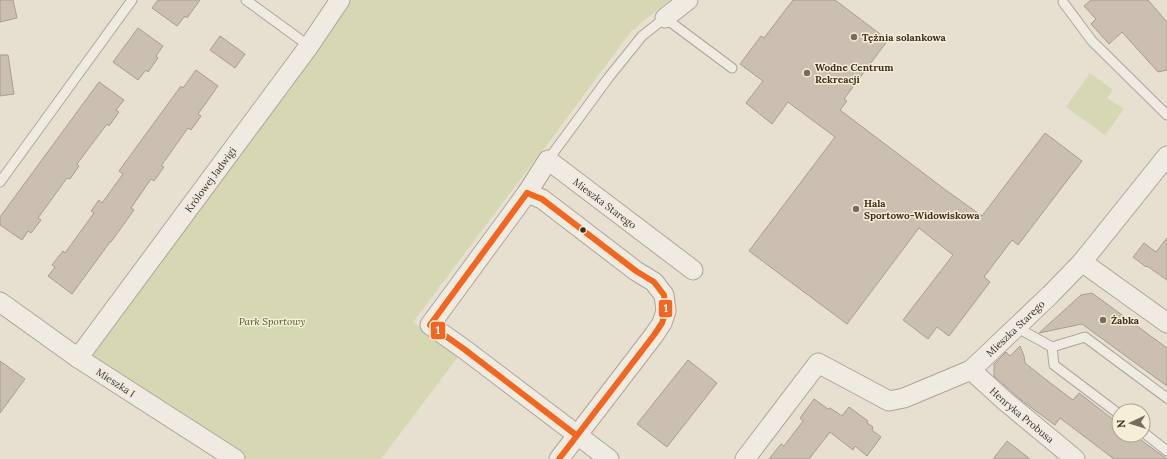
<svg xmlns="http://www.w3.org/2000/svg" width="1167" height="459" viewBox="0 0 1167 459" font-family="Lora,serif">
  <style>
    .green { fill: #d6d7b3 }
    .building { fill: #cbbfb2; stroke: #a89c90 }
    .lines { fill: none; stroke-linecap: round; stroke-linejoin: round }
    .service-casing { stroke: #ada599; stroke-width: 11 }
    .minor-casing { stroke: #ada599; stroke-width: 21 }
    .service { stroke: #efebe3; stroke-width: 9 }
    .minor { stroke: #efebe3; stroke-width: 19 }
    .bus-1-casing { stroke: #f7eed8; stroke-width: 9 }
    .bus-1 { stroke: #f26522; stroke-width: 6 }
    .poi-dot { fill: #786c5e; stroke: #f7eed8; stroke-width: 1.5 }
    .bus-dot { fill: #3d2e20; stroke: #f7eed8; stroke-width: 1.5 }
    .labels { text-anchor: middle; dominant-baseline: central; stroke-width: 3; stroke-linejoin: round; paint-order: stroke }
    .poi-label { font-size: 10px; font-weight: bold; fill: #3d2e20; stroke: #f7eed8; text-anchor: start }
    .street-label { font-size: 10px; fill: #3d2e20; stroke: #f7eed8 }
    .park-label { font-size: 10px; font-style: italic; fill: #4d5a26; stroke: #f7eed8 }
    .line-badge { stroke: #f7eed8; stroke-width: 1.5 }
    .badge-label { font-size: 11px; text-anchor: middle; font-weight: bold; fill: #fff }
  </style>
  <rect width="100%" height="100%" fill="#e7e0d1"/>
  <!-- green -->
  <g class="green">
    <polygon points="338,0 670,0 641,23 634,30 632,30 544,149 543,149 444,281 438,287 439,288 413,322 458,357 381,459 235,459 78,358"/>
    <polygon points="1090,73 1113,90 1107,98 1124,109 1105,135 1066,107"/>
  </g>
  <!-- building -->
  <g class="building">
    <polygon points="0,0 13,0 17,18 0,22"/>
    <polygon points="158,0 200,0 187,18 185,16 177,26 152,8"/>
    <polygon points="793,0 835,0 888,40 844,99 847,101 840,110 947,191 982,216 1045,133 1082,161 1018,245 1012,240 984,277 990,282 949,336 937,327 928,339 903,320 953,255 919,228 847,324 749,251 835,137 788,102 772,124 746,103 763,81 740,64 761,36 764,38"/>
    <polygon points="1091,0 1148,0 1167,22 1167,70 1158,72 1122,32 1109,44 1091,24 1096,19 1084,6"/>
    <polygon points="138,28 163,46 156,56 158,58 148,72 146,70 138,80 113,62"/>
    <polygon points="220,36 245,54 235,68 210,50"/>
    <polygon points="0,55 8,55 14,94 0,96"/>
    <polygon points="196,70 218,86 198,114 201,116 191,130 188,128 161,166 164,167 154,181 151,179 131,208 134,210 111,242 110,242 72,294 48,276 55,267 52,265 63,251 65,253 94,213 91,211 99,200 102,203 123,174 119,171 143,138 181,86 183,88"/>
    <polygon points="99,82 124,100 116,110 119,112 109,126 107,124 77,164 79,166 70,179 67,178 38,218 41,220 31,233 28,231 22,240 0,225 0,217"/>
    <polygon points="1167,238 1167,280 1147,266 1146,267 1133,257 1144,243 1156,252"/>
    <polygon points="1092,293 1167,348 1167,386 1082,324 1039,333 1081,295"/>
    <polygon points="1020,346 1024,356 1025,363 1049,382 1073,400 1079,393 1119,424 1119,435 1134,435 1167,459 1114,459 1060,418 1055,425 1021,400 994,376 994,364 1006,352 1010,356"/>
    <polygon points="688,360 717,383 667,447 637,424"/>
    <polygon points="0,361 25,379 0,413"/>
    <polygon points="814,399 828,409 830,408 842,416 849,407 868,421 867,423 873,427 872,430 881,437 867,456 855,446 853,450 830,432 809,459 769,459 781,444 784,446 803,421 800,418"/>
    <polygon points="1007,441 1030,459 993,459"/>
  </g>
  <g class="lines">
    <defs>
      <g id="service">
        <polyline points="246,0 309,46"/>
        <polyline points="1063,2 1092,41 1167,115"/>
        <polyline points="548,160 609,77 638,41 642,36 665,18 732,68"/>
        <polyline points="0,182 132,0"/>
        <polyline points="1016,327 1052,347 1054,365 1119,414"/>
        <polyline points="1052,347 1085,337 1167,398"/>
        <polyline points="1143,432 1167,451"/>
      </g>
      <g id="minor">
        <polyline points="665,18 688,0"/>
        <polyline points="527,193 542,199 636,271 654,282 664,295 666,311 662,323 654,335 559,459"/>
        <polyline points="1082,262 1167,323"/>
        <path id="s1" d="M0 302 78 358 235 459"/>
        <path id="s2" d="M78 358 309 46 340 0"/>
        <path id="s3" d="M971 370 1005 401 1075 459"/>
        <path id="s4" d="M609 459 464 349 430 325 527 193 548 160 693 270"/>
        <path id="s5" d="M745 459 818 363 889 401 904 398 971 370 1050 295 1082 262 1167 156"/>
      </g>
    </defs>
    <!-- service casing -->
    <use href="#service" class="service-casing"/>
    <!-- minor casing -->
    <use href="#minor" class="minor-casing"/>
    <!-- service -->
    <use href="#service" class="service"/>
    <!-- minor -->
    <use href="#minor" class="minor"/>
    <defs>
      <g id="bus-1">
        <polyline points="527,193 542,199 636,271 654,282 664,295 666,311 662,323 654,335 559,459"/>
        <polyline points="527,193 430,325 464,349 576,435"/>
      </g>
    </defs>
    <!-- bus-1 casing -->
    <use href="#bus-1" class="bus-1-casing"/>
    <!-- bus-1 -->
    <use href="#bus-1" class="bus-1"/>
  </g>
  <!-- markers -->
  <g class="poi-dot">
    <circle cx="854" cy="37" r="4"/>
    <circle cx="807" cy="73" r="4"/>
    <circle cx="856" cy="209" r="4"/>
    <circle cx="1103" cy="320" r="4"/>
  </g>
  <circle class="bus-dot" cx="583" cy="230" r="3.5"/>
  <g class="labels">
    <!-- poi labels -->
    <g class="poi-label">
      <text x="862" y="37">Tężnia solankowa</text>
      <text x="815" y="67">Wodne Centrum<tspan x="815" dy="12">Rekreacji</tspan></text>
      <text x="864" y="203">Hala<tspan x="864" dy="12">Sportowo-Widowiskowa</tspan></text>
      <text x="1111" y="320">Żabka</text>
    </g>
    <!-- street labels -->
    <g class="street-label">
      <text stroke="none"><textPath href="#s2" startOffset="222">Królowej Jadwigi</textPath></text>
      <text stroke="none"><textPath href="#s4" startOffset="498">Mieszka Starego</textPath></text>
      <text stroke="none"><textPath href="#s5" startOffset="350">Mieszka Starego</textPath></text>
      <text stroke="none"><textPath href="#s1" startOffset="141">Mieszka I</textPath></text>
      <text stroke="none"><textPath href="#s3" startOffset="68">Henryka Probusa</textPath></text>
    </g>
    <!-- park labels -->
    <g class="park-label">
      <text x="272" y="321">Park Sportowy</text>
    </g>
  </g>
  <g class="line-badge">
    <rect x="658" y="299" width="15" height="19" rx="4" fill="#f26522"/>
    <rect x="430" y="321" width="16" height="19" rx="4" fill="#f26522"/>
  </g>
  <g class="badge-label">
    <text x="666" y="312">1</text>
    <text x="438" y="334">1</text>
  </g>
  <!-- north arrow -->
  <g transform="translate(1131 423) rotate(266)"><circle r="19" fill="#f7eed8" stroke="#ada18e"/>
  <path d="M0-3L7 15L0 10L-7 15Z" fill="#786c5e"/>
  <text y="-6" font-size="11" font-weight="bold" text-anchor="middle" fill="#3d2e20">N</text>
  </g>
</svg>
